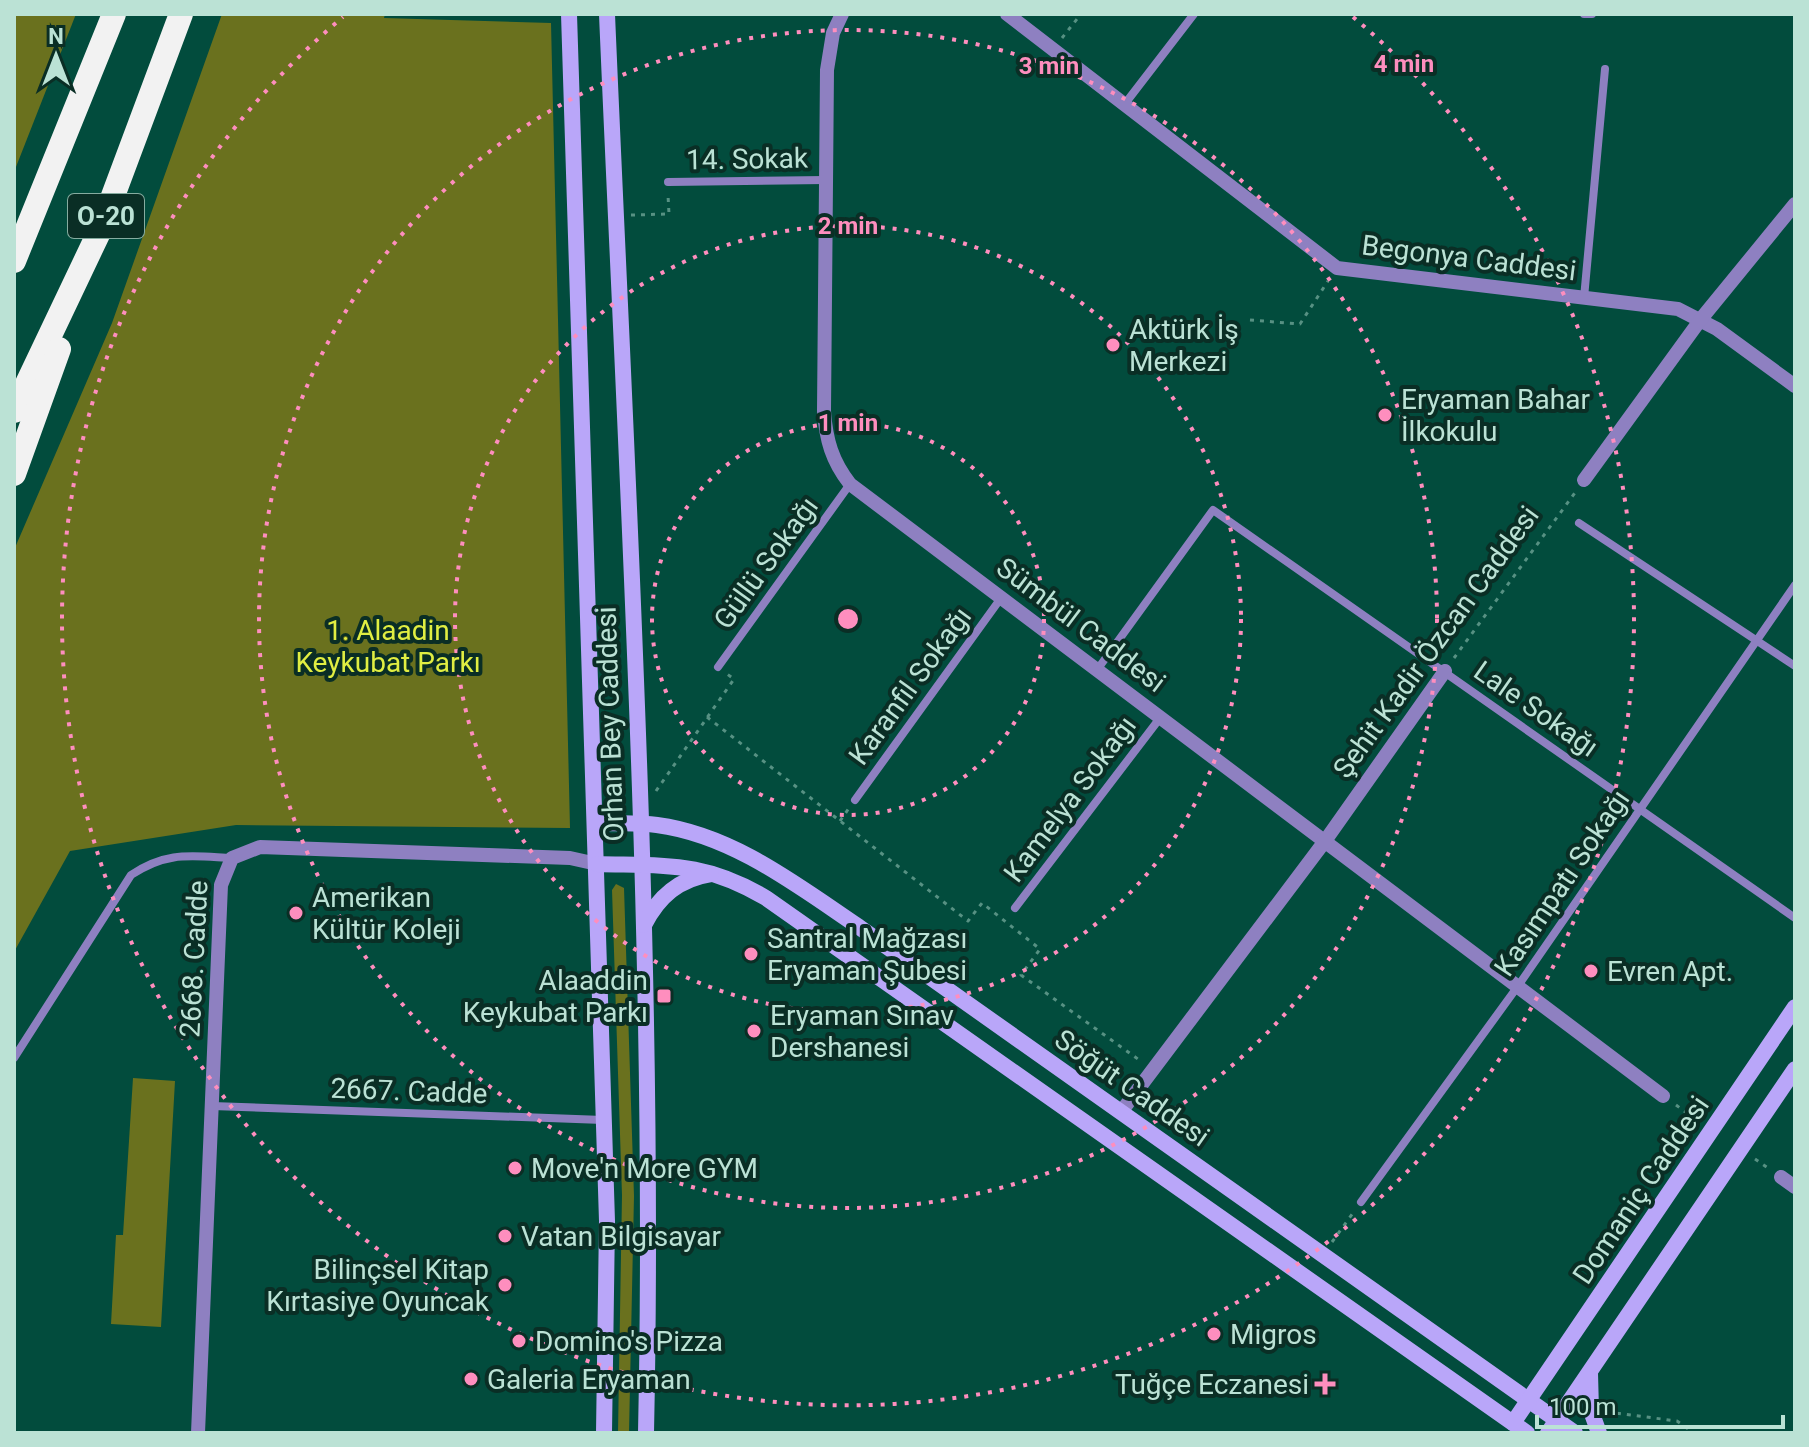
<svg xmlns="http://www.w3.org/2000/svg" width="1809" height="1447" viewBox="0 0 1809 1447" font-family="Roboto,sans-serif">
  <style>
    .green { fill: #6a711e }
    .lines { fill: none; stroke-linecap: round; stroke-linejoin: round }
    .path { stroke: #579183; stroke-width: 3; stroke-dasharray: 4 6; stroke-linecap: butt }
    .minor { stroke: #8e80c1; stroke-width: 8 }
    .tertiary { stroke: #8e80c1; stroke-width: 14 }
    .secondary { stroke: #b9a6f9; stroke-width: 16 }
    .motorway { stroke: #f2f2f2; stroke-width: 24 }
    .ring { fill: none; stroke: #fe8ebe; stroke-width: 4; stroke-dasharray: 4 8 }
    .poi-dot { fill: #fe8ebe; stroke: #0a2e25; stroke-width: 3 }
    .labels { text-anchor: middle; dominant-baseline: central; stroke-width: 8; stroke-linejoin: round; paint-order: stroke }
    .shield { fill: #0a2e25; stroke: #86aca0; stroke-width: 2 }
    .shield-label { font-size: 26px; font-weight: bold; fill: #bbe2d5 }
    .street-label { font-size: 28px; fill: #bbe2d5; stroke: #0a2e25 }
    .poi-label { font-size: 28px; fill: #bbe2d5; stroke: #0a2e25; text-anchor: start }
    .park-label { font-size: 28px; fill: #e1ee42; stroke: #0a2e25 }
    .centre { fill: #fe8ebe; stroke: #0a2e25; stroke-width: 4 }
    .ring-label { font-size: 24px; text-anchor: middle; font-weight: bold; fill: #fe8ebe; stroke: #0a2e25; stroke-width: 8; stroke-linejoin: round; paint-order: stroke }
  </style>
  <rect width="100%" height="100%" fill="#024c3d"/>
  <!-- green -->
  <g class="green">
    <polygon points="14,14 76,14 14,172"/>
    <polygon points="222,14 385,14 384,18 551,23 570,828 236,825 70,851 14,952 14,550 112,323"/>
    <polygon points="616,884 624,888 634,1196 629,1433 618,1433 622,1195 612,890"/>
    <polygon points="133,1078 175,1081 161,1327 111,1324 116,1235 123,1235"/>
  </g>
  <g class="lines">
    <!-- path -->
    <g class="path">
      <polyline points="1062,38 1081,14"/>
      <polyline points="631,215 669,214 668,195"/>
      <polyline points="1250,320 1300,324 1328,281"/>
      <polyline points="1454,658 1577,490"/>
      <polyline points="707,717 968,921 982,903 1040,949 1021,975 1142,1062"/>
      <polyline points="656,791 734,679 727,674"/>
      <polyline points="840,821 849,808"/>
      <polyline points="1676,1105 1699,1122"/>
      <polyline points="1755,1159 1768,1168"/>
      <polyline points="1332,1242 1353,1213"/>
      <polyline points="1607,1412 1677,1421 1694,1433"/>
    </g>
    <!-- minor -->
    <g class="minor">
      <polyline points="1584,14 1592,14"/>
      <polyline points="1124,105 1194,14"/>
      <polyline points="668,182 826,180"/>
      <polyline points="1584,298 1605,69"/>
      <polyline points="1579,523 1795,666"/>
      <polyline points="718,667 850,484"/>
      <polyline points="1097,670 1213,510 1795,918"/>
      <polyline points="855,800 1001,598"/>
      <polyline points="1015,908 1160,718"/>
      <path d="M14 1058 131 875C167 851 190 856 232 858"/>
      <polyline points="212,1106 603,1120"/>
      <polyline points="1361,1202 1518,986 1795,585"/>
    </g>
    <!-- tertiary -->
    <g class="tertiary">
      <path d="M842 14 833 33 827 70 824 411C826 440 832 461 850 484L1663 1096"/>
      <polyline points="1007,14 1337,268 1678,309 1717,329 1795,386"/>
      <polyline points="1584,480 1701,319 1795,204"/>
      <polyline points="1121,1112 1325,841 1445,671"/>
      <polyline points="1781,1177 1795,1187"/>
      <polyline points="198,1433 221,885 232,858 260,847 570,858 597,864"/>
    </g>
    <!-- secondary -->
    <g class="secondary">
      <polyline points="569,14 607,1221 604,1433"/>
      <path d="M607 14C627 487 656 960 646 1433"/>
      <path d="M596 823C616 824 637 822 657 825 733 835 798 886 859 927L1575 1433"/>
      <path d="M597 864C666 866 704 861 766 898L1527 1433"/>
      <path d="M644 925C659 896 679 879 711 874"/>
      <polyline points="1590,1373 1591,1411 1599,1433"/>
      <polyline points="1513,1423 1795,1007"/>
      <polyline points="1548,1433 1795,1069"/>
    </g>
    <!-- motorway -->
    <g class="motorway">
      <polyline points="14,261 114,14"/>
      <polyline points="14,411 101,228 181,14"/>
      <polyline points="14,474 59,349"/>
    </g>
  </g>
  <!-- distance rings -->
  <g class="ring">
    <circle cx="848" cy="619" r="196"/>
    <circle cx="848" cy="619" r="393"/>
    <circle cx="848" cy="619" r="589"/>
    <path d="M1353 17A786 786 0 1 1 343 17"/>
  </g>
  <!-- markers -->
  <g class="poi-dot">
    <circle cx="1113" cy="345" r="8"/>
    <circle cx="1385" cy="415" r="8"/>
    <circle cx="296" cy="913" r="8"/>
    <circle cx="751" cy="954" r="8"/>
    <circle cx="1591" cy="971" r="8"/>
    <rect x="656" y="988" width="16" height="16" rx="4"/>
    <circle cx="754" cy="1031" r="8"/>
    <circle cx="515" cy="1168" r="8"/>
    <circle cx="505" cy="1236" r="8"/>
    <circle cx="505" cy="1285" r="8"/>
    <circle cx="1214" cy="1334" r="8"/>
    <circle cx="519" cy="1341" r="8"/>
    <circle cx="471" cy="1379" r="8"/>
    <path d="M1321 1372h8v8h8v8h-8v8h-8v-8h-8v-8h8z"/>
  </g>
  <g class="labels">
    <!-- shield labels -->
    <rect class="shield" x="68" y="194" width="76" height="44" rx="6"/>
    <g class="shield-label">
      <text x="106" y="216">O-20</text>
    </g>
    <!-- street labels -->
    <g class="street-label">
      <text transform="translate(747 159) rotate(-1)">14. Sokak</text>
      <text transform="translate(1469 258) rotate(7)">Begonya Caddesi</text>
      <text transform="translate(766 563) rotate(-54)">Güllü Sokağı</text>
      <text transform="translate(1081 625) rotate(37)">Sümbül Caddesi</text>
      <text transform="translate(1436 642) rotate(-54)">Şehit Kadir Özcan Caddesi</text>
      <text transform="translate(910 686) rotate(-54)">Karanfil Sokağı</text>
      <text transform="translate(1536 709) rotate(35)">Lale Sokağı</text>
      <text transform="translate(610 724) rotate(-92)">Orhan Bey Caddesi</text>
      <text transform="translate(1070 799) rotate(-53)">Kamelya Sokağı</text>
      <text transform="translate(1562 883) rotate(-56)">Kasımpatı Sokağı</text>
      <text transform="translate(194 959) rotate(-87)">2668. Cadde</text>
      <text transform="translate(1132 1088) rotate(35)">Söğüt Caddesi</text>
      <text transform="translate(409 1091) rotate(2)">2667. Cadde</text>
      <text transform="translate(1641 1190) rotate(-56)">Domaniç Caddesi</text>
    </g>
    <!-- poi labels -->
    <g class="poi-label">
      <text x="1129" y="329">Aktürk İş<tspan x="1129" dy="32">Merkezi</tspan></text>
      <text x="1401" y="399">Eryaman Bahar<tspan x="1401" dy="32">İlkokulu</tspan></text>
      <text x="312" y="897">Amerikan<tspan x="312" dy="32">Kültür Koleji</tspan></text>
      <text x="767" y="938">Santral Mağzası<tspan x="767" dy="32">Eryaman Şubesi</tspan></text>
      <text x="1607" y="971">Evren Apt.</text>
      <text x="648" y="980" text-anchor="end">Alaaddin<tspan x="648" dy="32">Keykubat Parkı</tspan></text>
      <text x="770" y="1015">Eryaman Sınav<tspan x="770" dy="32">Dershanesi</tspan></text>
      <text x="531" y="1168">Move'n More GYM</text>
      <text x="521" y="1236">Vatan Bilgisayar</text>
      <text x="489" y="1269" text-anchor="end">Bilinçsel Kitap<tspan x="489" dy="32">Kırtasiye Oyuncak</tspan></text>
      <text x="1230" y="1334">Migros</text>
      <text x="535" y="1341">Domino's Pizza</text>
      <text x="487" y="1379">Galeria Eryaman</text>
      <text x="1309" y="1384" text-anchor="end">Tuğçe Eczanesi</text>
    </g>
    <!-- park labels -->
    <g class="park-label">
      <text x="388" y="630">1. Alaadin<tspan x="388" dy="32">Keykubat Parkı</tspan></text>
    </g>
  </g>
  <circle cx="848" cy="619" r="12" class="centre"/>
  <g class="ring-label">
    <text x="1404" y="72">4 min</text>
    <text x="1049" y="74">3 min</text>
    <text x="848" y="234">2 min</text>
    <text x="848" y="431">1 min</text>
  </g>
  <!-- border -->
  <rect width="1809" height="1447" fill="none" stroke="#bbe2d5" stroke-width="32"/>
  <!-- north arrow -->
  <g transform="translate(56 56)" stroke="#0a2e25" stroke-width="6" paint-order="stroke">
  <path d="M0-6L14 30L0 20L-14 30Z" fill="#bbe2d5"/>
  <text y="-12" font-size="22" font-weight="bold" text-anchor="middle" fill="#bbe2d5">N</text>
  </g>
  <!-- scale -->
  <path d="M1537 1415v12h246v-12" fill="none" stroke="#bbe2d5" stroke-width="4"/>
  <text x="1549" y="1415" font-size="24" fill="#bbe2d5" stroke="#0a2e25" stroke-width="6" paint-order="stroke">100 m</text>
</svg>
